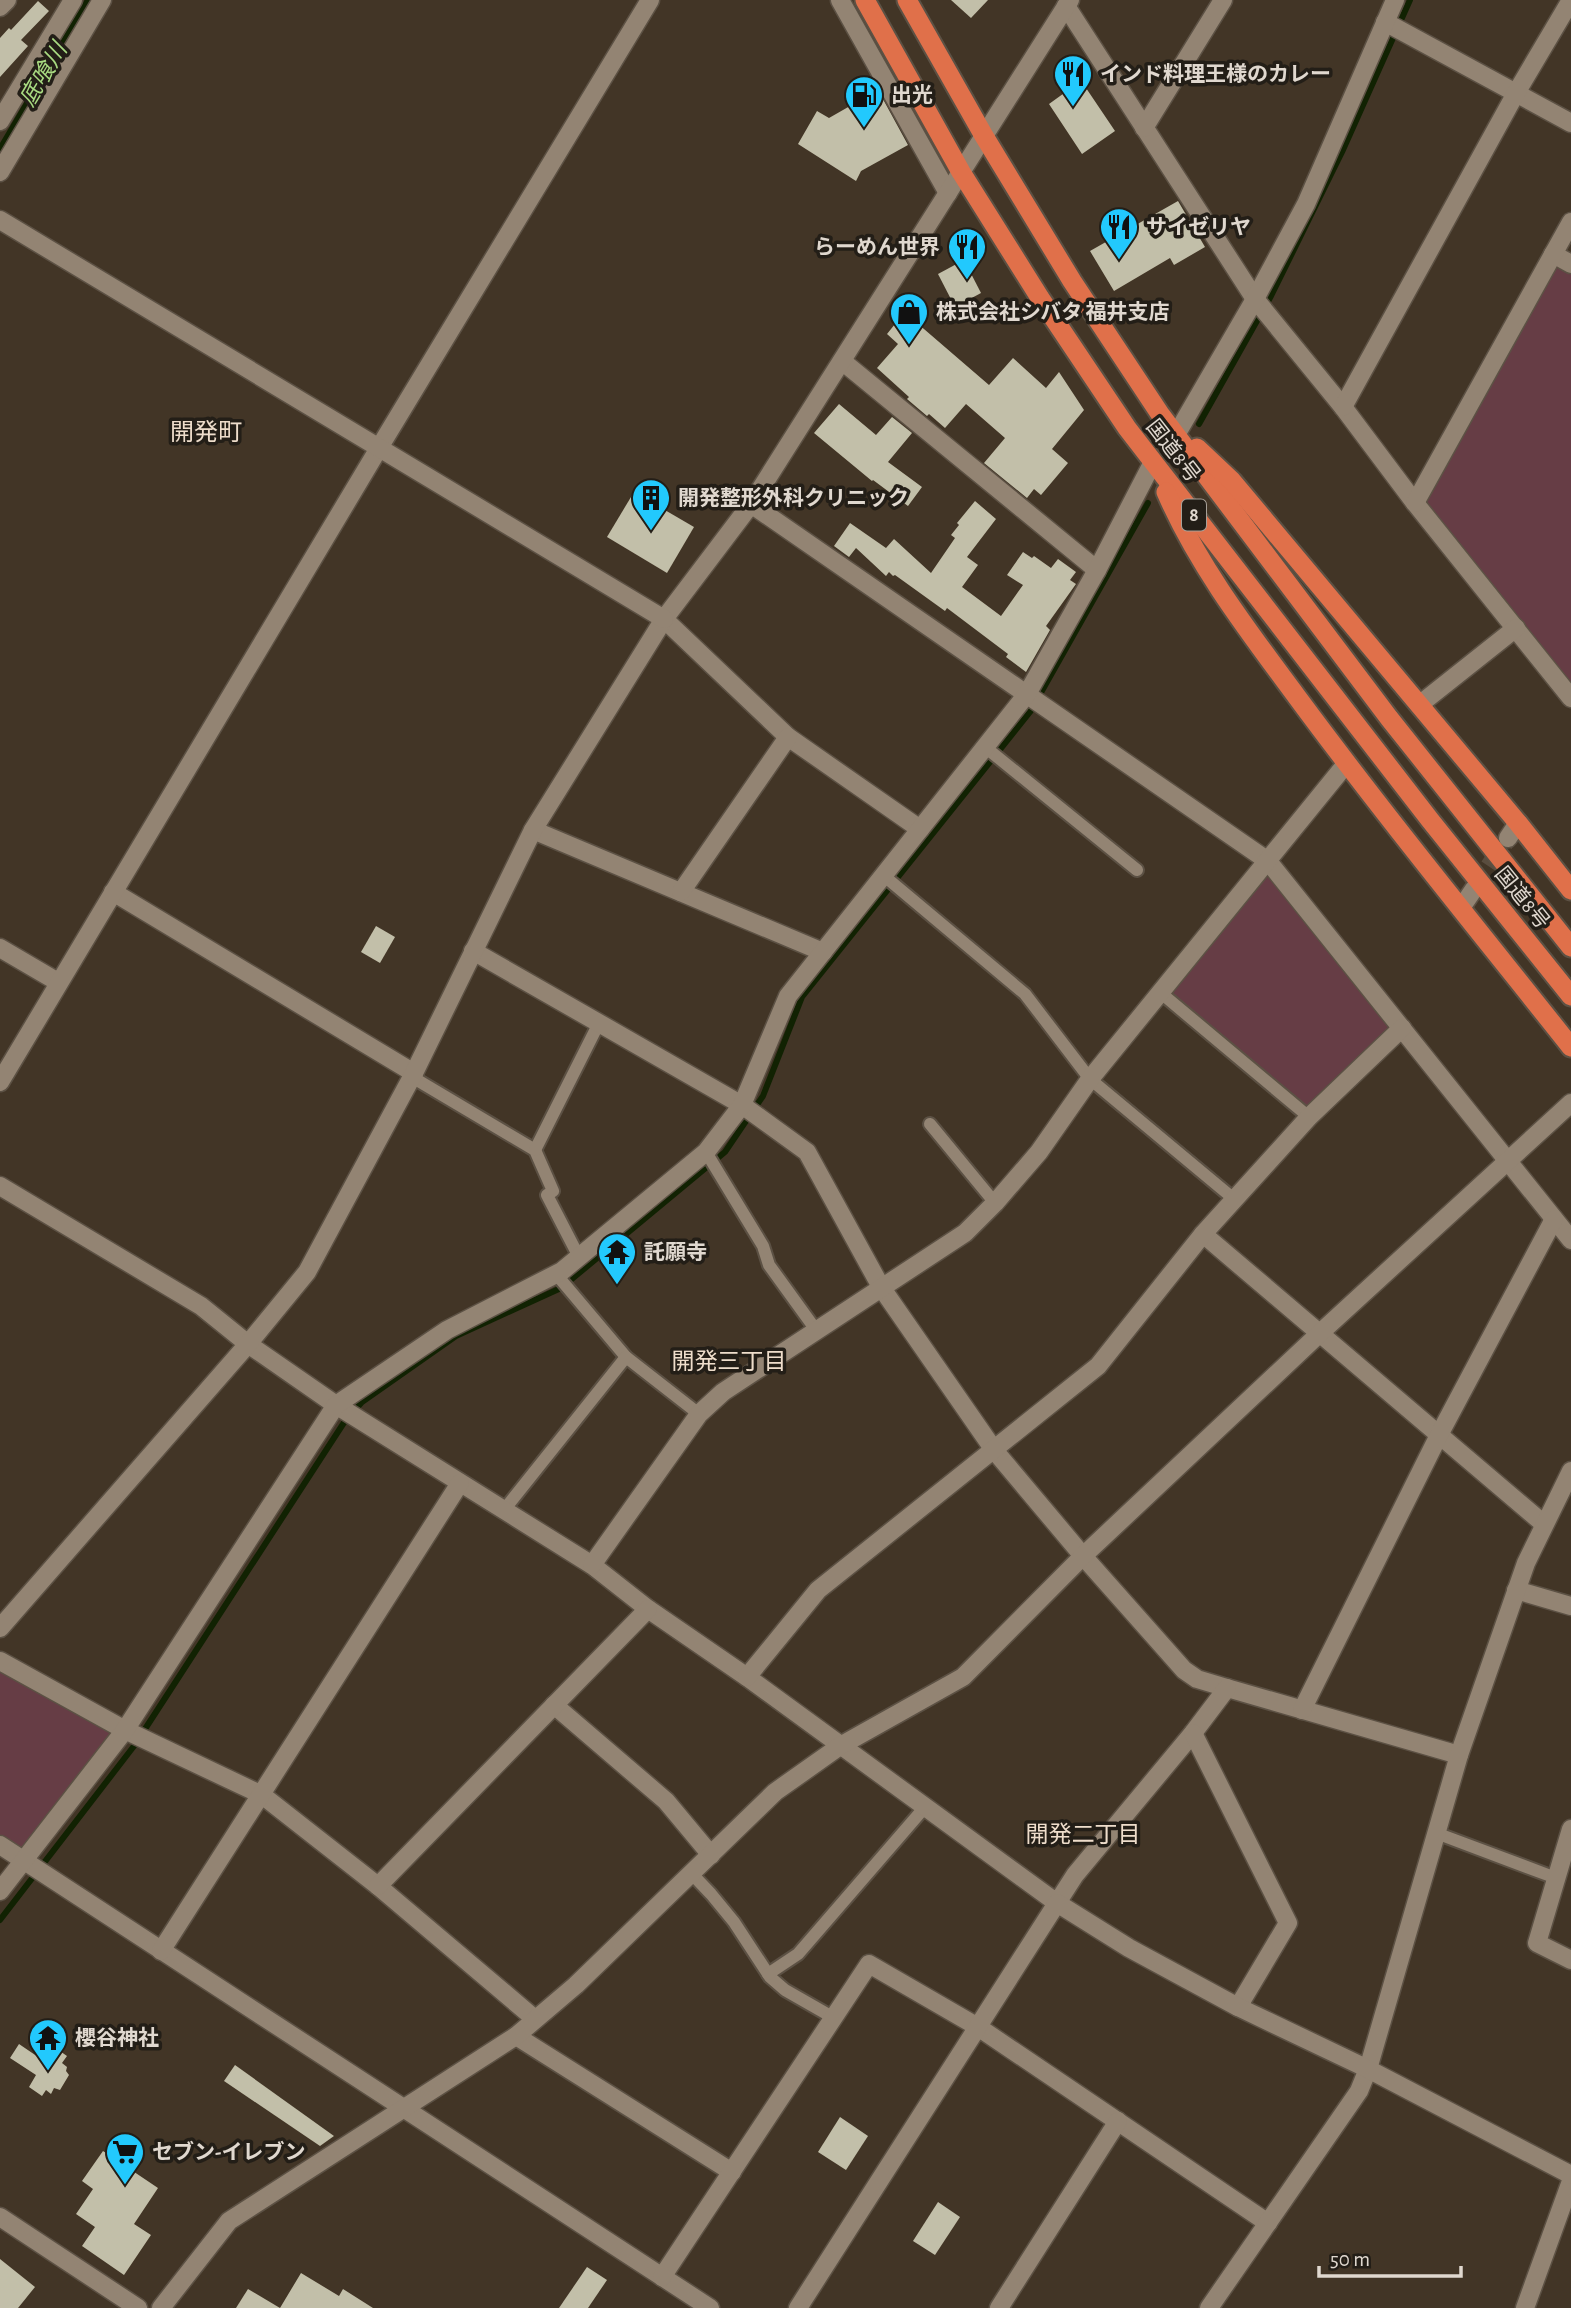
<svg xmlns="http://www.w3.org/2000/svg" width="1571" height="2308" viewBox="0 0 1571 2308" font-family="'Alegreya Sans','Noto Sans JP',sans-serif">
  <style>
    .park { fill: #663d45 }
    .lines { fill: none; stroke-linecap: round; stroke-linejoin: round }
    .stream { stroke: #112202; stroke-width: 6 }
    .building { fill: #c2bfa9 }
    .minor-tunnel { stroke: #5a4d3f; stroke-width: 18; stroke-dasharray: 18 9; stroke-linecap: butt }
    .service-casing { stroke: #5c5144; stroke-width: 16 }
    .minor-casing { stroke: #5c5144; stroke-width: 21 }
    .tertiary-casing { stroke: #5c5144; stroke-width: 21 }
    .trunk-casing { stroke: #5c5144; stroke-width: 23 }
    .service { stroke: #938473; stroke-width: 12 }
    .minor { stroke: #938473; stroke-width: 18 }
    .tertiary { stroke: #938473; stroke-width: 18 }
    .trunk { stroke: #e0704a; stroke-width: 19 }
    .labels { text-anchor: middle; dominant-baseline: central; stroke-width: 7; stroke-linejoin: round; paint-order: stroke }
    .shield { fill: #231e17; stroke: #a7a098; stroke-width: 2 }
    .shield-label { font-size: 19px; font-weight: bold; fill: #e0d8cf }
    .poi-label { font-size: 21px; font-weight: bold; fill: #e0d8cf; stroke: #231e17; text-anchor: start }
    .street-label { font-size: 21px; fill: #e0d8cf; stroke: #231e17 }
    .water-label { font-size: 23px; font-style: italic; fill: #a8da81; stroke: #231e17 }
    .neighbourhood-label { font-size: 23px; fill: #eeddcb; stroke: #231e17 }
    .quarter-label { font-size: 24px; fill: #eeddcb; stroke: #231e17 }
  </style>
  <rect width="100%" height="100%" fill="#423526"/>
  <!-- park -->
  <g class="park">
    <polygon points="1553,254 1571,264 1571,698 1415,503"/>
    <polygon points="1264,867 1402,1028 1309,1117 1164,990"/>
    <polygon points="0,1661 125,1730 24,1861 0,1845"/>
  </g>
  <g class="lines">
    <!-- stream -->
    <g class="stream">
      <polyline points="0,149 88,0"/>
      <polyline points="1199,424 1271,296 1342,152 1410,0"/>
      <polyline points="0,1920 134,1746 345,1421 362,1402 456,1336 561,1288 725,1152 763,1096 802,997 1030,712 1148,503"/>
    </g>
  </g>
  <!-- building -->
  <g class="building">
    <polygon points="951,0 988,0 971,18"/>
    <polygon points="38,1 49,11 21,40 28,46 0,77 0,38 9,28 11,30"/>
    <polygon points="1086,88 1115,131 1082,154 1049,104 1067,91 1071,98"/>
    <polygon points="878,90 908,145 861,171 856,181 798,144 817,111 829,118"/>
    <polygon points="1178,201 1205,247 1174,265 1170,258 1114,291 1090,251"/>
    <polygon points="964,260 981,293 955,307 938,274"/>
    <polygon points="899,319 911,330 917,323 989,385 1013,358 1046,388 1059,372 1084,410 1052,449 1068,463 1041,495 1034,489 1027,498 984,463 1005,438 966,404 945,428 929,414 927,416 907,399 909,397 877,368 898,344 887,334"/>
    <polygon points="839,404 876,435 892,417 912,433 888,462 922,487 908,506 873,480 872,481 814,433"/>
    <polygon points="634,492 694,527 667,573 607,537"/>
    <polygon points="975,501 996,519 967,557 978,565 962,587 1001,616 1023,585 1007,575 1023,552 1032,558 1034,556 1051,568 1058,559 1076,572 1070,580 1076,584 1046,626 1050,630 1026,672 1006,657 1008,654 947,608 945,611 895,575 893,576 889,572 886,576 856,548 849,557 834,546 850,523 886,548 894,539 931,573 955,538 951,535 959,525 957,523"/>
    <polygon points="376,926 395,937 380,963 361,952"/>
    <polygon points="19,2044 44,2061 54,2047 67,2056 62,2063 67,2067 66,2071 69,2075 60,2090 54,2088 51,2094 46,2090 42,2096 29,2087 36,2075 10,2058"/>
    <polygon points="235,2065 334,2136 320,2146 224,2081"/>
    <polygon points="840,2117 868,2136 846,2170 818,2152"/>
    <polygon points="103,2151 158,2188 134,2224 151,2235 124,2275 82,2246 95,2227 76,2214 93,2189 82,2181"/>
    <polygon points="938,2202 960,2217 935,2255 913,2241"/>
    <polygon points="0,2259 35,2287 18,2308 0,2308"/>
    <polygon points="587,2267 607,2280 588,2308 559,2308"/>
    <polygon points="301,2273 339,2296 343,2289 373,2308 280,2308"/>
    <polygon points="248,2289 280,2308 236,2308"/>
  </g>
  <g class="lines">
    <!-- minor-tunnel -->
    <polyline class="minor-tunnel" points="1474,889 1508,838"/>
    <defs>
      <g id="service">
        <polyline points="985,747 1137,870"/>
        <polyline points="883,875 1025,994 1090,1079 1234,1199"/>
        <polyline points="1161,993 1309,1117"/>
        <polyline points="412,1077 535,1150 553,1191 547,1195 579,1257"/>
        <polyline points="930,1124 995,1203"/>
        <polyline points="535,1150 599,1023"/>
        <polyline points="706,1152 763,1246 769,1265 816,1330"/>
        <polyline points="556,1274 626,1357 699,1414"/>
        <polyline points="504,1510 626,1357"/>
        <polyline points="1436,1833 1556,1878"/>
        <polyline points="692,1874 711,1894 734,1922 770,1977 785,1990 834,2018"/>
        <polyline points="768,1974 798,1954 925,1807"/>
      </g>
      <g id="minor">
        <polyline points="840,0 948,193"/>
        <polyline points="1066,6 1255,299 1343,407 1415,503 1571,698"/>
        <polyline points="0,7 7,0"/>
        <polyline points="1385,22 1571,123"/>
        <polyline points="0,121 73,0"/>
        <polyline points="1144,128 1223,0"/>
        <polyline points="0,172 102,0"/>
        <polyline points="1553,254 1571,264"/>
        <polyline points="842,361 1097,570"/>
        <polyline points="1343,407 1516,93 1571,0"/>
        <polyline points="1176,435 1255,299 1306,204 1395,0"/>
        <polyline points="1415,503 1571,222"/>
        <polyline points="751,504 1268,861 1571,1240"/>
        <polyline points="664,619 788,737 920,829"/>
        <polyline points="1419,705 1516,628"/>
        <polyline points="533,830 823,952"/>
        <polyline points="1508,838 1518,823"/>
        <polyline points="113,892 414,1073"/>
        <polyline points="681,892 788,737"/>
        <polyline points="1461,908 1474,889"/>
        <polyline points="0,948 58,982"/>
        <polyline points="473,951 742,1105 807,1152 881,1287 994,1450 1083,1556 1184,1670 1197,1679 1227,1688 1459,1755"/>
        <polyline points="0,1082 379,448 650,0"/>
        <polyline points="0,1186 201,1306 248,1344 336,1405 592,1565 648,1609 747,1677 1057,1903 1075,1875 1193,1733 1227,1688"/>
        <polyline points="1203,1234 1544,1524"/>
        <polyline points="592,1565 699,1414 723,1392 965,1233 995,1203 1039,1152 1090,1079 1346,764"/>
        <polyline points="1516,1590 1571,1606"/>
        <polyline points="0,1628 248,1344 307,1272 414,1073 533,830 664,619 751,504 1070,0"/>
        <polyline points="0,1661 125,1730 262,1795 378,1886 535,2019"/>
        <polyline points="747,1677 818,1590 1098,1366 1203,1234 1309,1117 1402,1028"/>
        <polyline points="554,1705 666,1801 711,1855"/>
        <polyline points="1302,1710 1439,1435 1554,1219"/>
        <polyline points="1193,1733 1288,1923 1238,2007"/>
        <polyline points="1571,1829 1537,1943 1571,1960"/>
        <polyline points="0,1845 710,2308"/>
        <polyline points="378,1886 648,1609"/>
        <polyline points="0,1891 125,1730 336,1405 447,1330 562,1271 706,1152 742,1105 788,996 1027,694 1097,570 1153,462"/>
        <polyline points="161,1951 460,1483"/>
        <polyline points="516,2036 732,2172"/>
        <polyline points="662,2277 869,1964 978,2027 1268,2223"/>
        <polyline points="161,2308 229,2221 516,2036 576,1985 775,1792 840,1746 963,1677 1083,1556 1320,1333 1571,1103"/>
        <polyline points="999,2308 1118,2121"/>
        <polyline points="1209,2308 1359,2091 1368,2069"/>
        <polyline points="1525,2308 1571,2181"/>
      </g>
      <g id="tertiary">
        <polyline points="0,220 664,619"/>
        <polyline points="1368,2069 1459,1755 1526,1563 1571,1471"/>
        <polyline points="0,2217 138,2308"/>
        <polyline points="798,2308 1057,1903 1129,1948 1238,2007 1368,2069 1571,2175"/>
      </g>
      <g id="trunk">
        <polyline points="865,0 961,172 1040,298 1127,428 1430,820 1571,996"/>
        <polyline points="907,0 984,136 1072,281 1160,414 1389,718 1571,947"/>
        <polyline points="1197,448 1232,481 1518,823 1571,890"/>
        <path d="M1166 492C1198 566 1249 632 1297 697 1385 816 1479 931 1571 1047"/>
      </g>
    </defs>
    <!-- service casing -->
    <use href="#service" class="service-casing"/>
    <!-- minor casing -->
    <use href="#minor" class="minor-casing"/>
    <!-- tertiary casing -->
    <use href="#tertiary" class="tertiary-casing"/>
    <!-- trunk casing -->
    <use href="#trunk" class="trunk-casing"/>
    <!-- service -->
    <use href="#service" class="service"/>
    <!-- minor -->
    <use href="#minor" class="minor"/>
    <!-- tertiary -->
    <use href="#tertiary" class="tertiary"/>
    <!-- trunk -->
    <use href="#trunk" class="trunk"/>
  </g>
  <!-- icons -->
  <defs>
    <symbol id="restaurant-pin" viewBox="-11 -11 22 30"><path d="M0 17L-7.5 6A9.5 9.5 0 1 1 7.5 6Z" fill="#22c9fd" stroke="#231e17"/><path d="M-5-6h1v4h1v-4h1v4h1v-4h1v5L-1.5 .5V6h-2V.5L-5-1ZM5-6V6H3V1.5H1.5Q1.5-4 5-6Z" fill="#111"/></symbol>
    <symbol id="fuel-pin" viewBox="-11 -11 22 30"><path d="M0 17L-7.5 6A9.5 9.5 0 1 1 7.5 6Z" fill="#22c9fd" stroke="#231e17"/><path d="M-5.5-6h7V0h2V4h1.3V-2.5L3-4.5l.8-.8L6-3V5H2.5V1h-1V6h-7ZM-4.2-4.7v3.2H.2V-4.7Z" fill="#111"/></symbol>
    <symbol id="shop-pin" viewBox="-11 -11 22 30"><path d="M0 17L-7.5 6A9.5 9.5 0 1 1 7.5 6Z" fill="#22c9fd" stroke="#231e17"/><path d="M-5-2.5h2.3a2.7 3.5 0 0 1 5.4 0H5L5.5 6h-11ZM-1.5-2.5h3a1.5 2.3 0 0 0-3 0Z" fill="#111"/></symbol>
    <symbol id="building-pin" viewBox="-11 -11 22 30"><path d="M0 17L-7.5 6A9.5 9.5 0 1 1 7.5 6Z" fill="#22c9fd" stroke="#231e17"/><path d="M-4-6H4V6H1V3H-1V6H-4ZM-2.5-4.3h1.7v1.8h-1.7ZM.8-4.3h1.7v1.8H.8ZM-2.5-1h1.7V.8h-1.7ZM.8-1h1.7V.8H.8Z" fill="#111"/></symbol>
    <symbol id="temple-pin" viewBox="-11 -11 22 30"><path d="M0 17L-7.5 6A9.5 9.5 0 1 1 7.5 6Z" fill="#22c9fd" stroke="#231e17"/><path d="M0-6L5-2H3V0L6.5 2.5H4V6H1.5V3h-3V6H-4V2.5H-6.5L-3 0V-2H-5Z" fill="#111"/></symbol>
    <symbol id="supermarket-pin" viewBox="-11 -11 22 30"><path d="M0 17L-7.5 6A9.5 9.5 0 1 1 7.5 6Z" fill="#22c9fd" stroke="#231e17"/><path d="M-6-5.5h2.5l.6 2H6L4.5 2H-2.5L-4.4-4H-6ZM-1.5 3.2a1.3 1.3 0 1 0 .1 0ZM3 3.2a1.3 1.3 0 1 0 .1 0Z" fill="#111"/></symbol>
  </defs>
  <g fill-rule="evenodd">
    <use href="#restaurant-pin" x="1051" y="52" width="44" height="60"/>
    <use href="#fuel-pin" x="842" y="73" width="44" height="60"/>
    <use href="#restaurant-pin" x="1097" y="205" width="44" height="60"/>
    <use href="#restaurant-pin" x="945" y="225" width="44" height="60"/>
    <use href="#shop-pin" x="887" y="290" width="44" height="60"/>
    <use href="#building-pin" x="629" y="476" width="44" height="60"/>
    <use href="#temple-pin" x="595" y="1230" width="44" height="60"/>
    <use href="#temple-pin" x="26" y="2016" width="44" height="60"/>
    <use href="#supermarket-pin" x="103" y="2130" width="44" height="60"/>
  </g>
  <g class="labels">
    <!-- shield labels -->
    <rect class="shield" x="1182" y="499.5" width="24" height="31" rx="5"/>
    <g class="shield-label">
      <text x="1194" y="515">8</text>
    </g>
    <!-- poi labels -->
    <g class="poi-label">
      <text x="1100" y="74">インド料理王様のカレー</text>
      <text x="891" y="95">出光</text>
      <text x="1146" y="227">サイゼリヤ</text>
      <text x="940" y="247" text-anchor="end">らーめん世界</text>
      <text x="936" y="312">株式会社シバタ 福井支店</text>
      <text x="678" y="498">開発整形外科クリニック</text>
      <text x="644" y="1252">託願寺</text>
      <text x="75" y="2038">櫻谷神社</text>
      <text x="152" y="2152">セブン-イレブン</text>
    </g>
    <!-- street labels -->
    <g class="street-label">
      <text transform="translate(1173 451) rotate(52)">国道8号</text>
      <text transform="translate(1522 898) rotate(51)">国道8号</text>
    </g>
    <!-- water labels -->
    <g class="water-label">
      <text transform="translate(44 75) rotate(-59)">底喰川</text>
    </g>
    <!-- neighbourhood labels -->
    <g class="neighbourhood-label">
      <text x="729" y="1362">開発三丁目</text>
      <text x="1083" y="1835">開発二丁目</text>
    </g>
    <!-- quarter labels -->
    <g class="quarter-label">
      <text x="206" y="433">開発町</text>
    </g>
  </g>
  <!-- scale -->
  <path d="M1319 2266v10h142v-10" fill="none" stroke="#e0d8cf" stroke-width="3.5"/>
  <text x="1330" y="2266" font-size="21" fill="#e0d8cf" stroke="#231e17" stroke-width="5" paint-order="stroke">50 m</text>
</svg>
